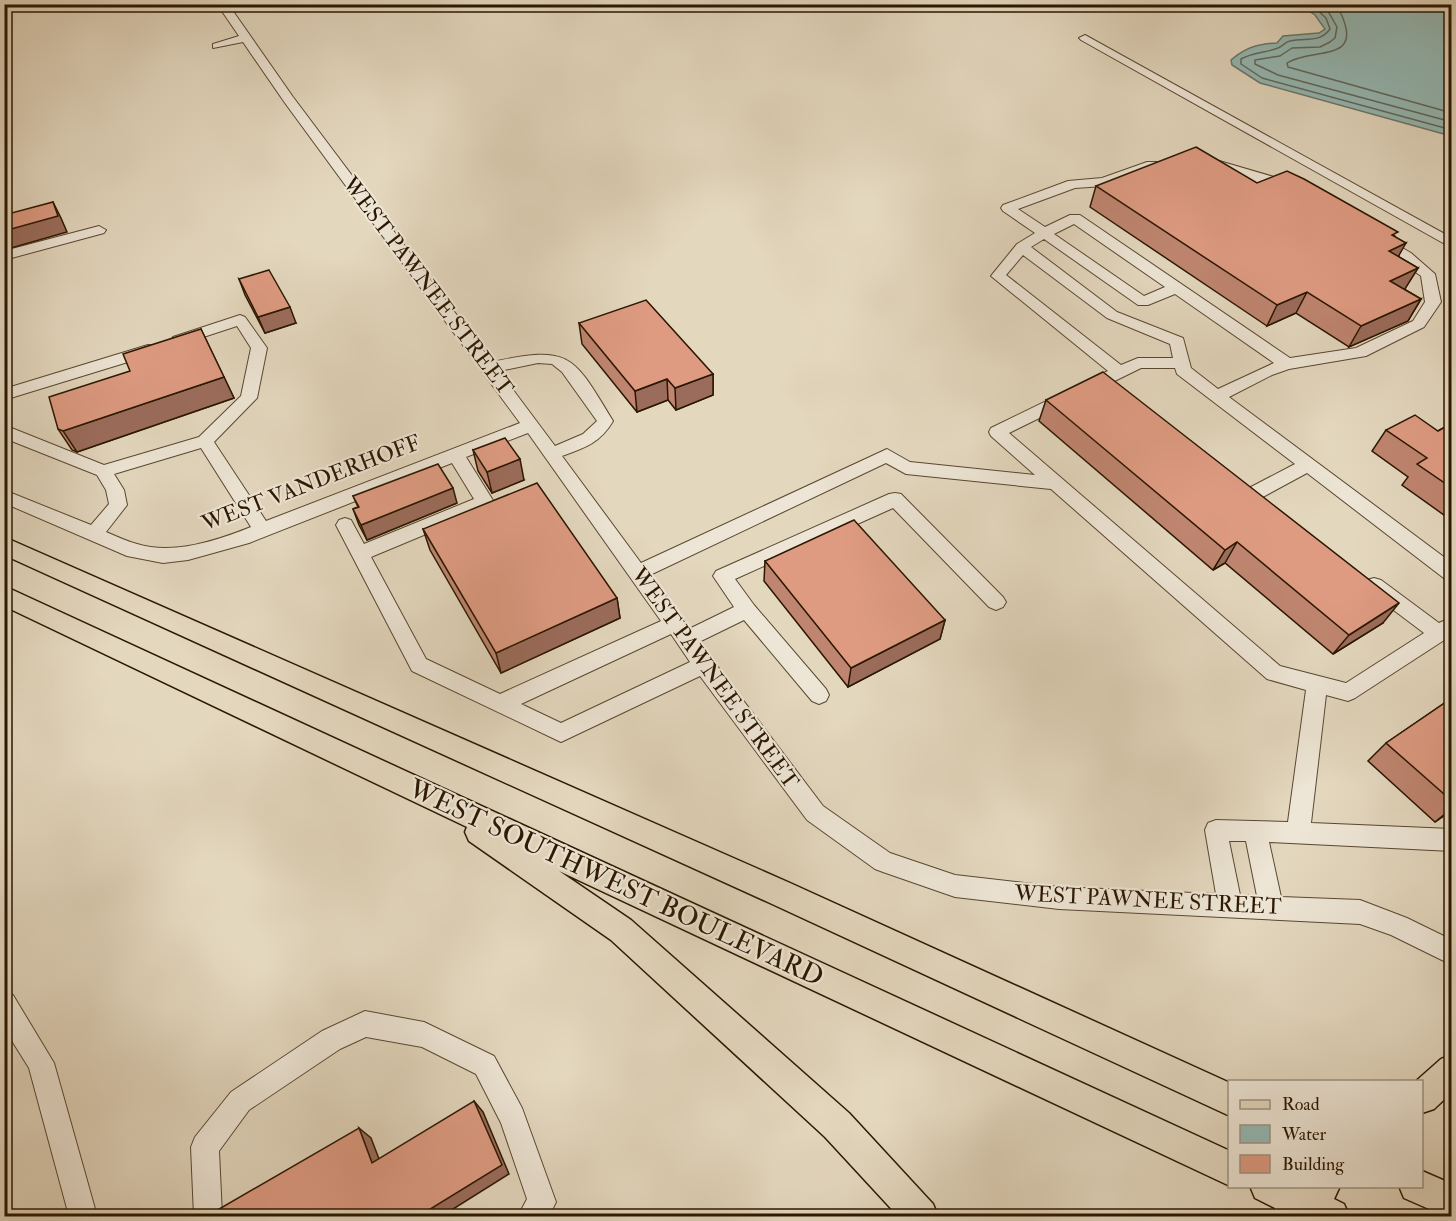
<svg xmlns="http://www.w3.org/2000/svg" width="1456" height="1221" viewBox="0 0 1456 1221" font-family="'IM FELL Double Pica',serif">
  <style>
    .water { fill: #95b9b4; stroke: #6b786c; stroke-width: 1.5 }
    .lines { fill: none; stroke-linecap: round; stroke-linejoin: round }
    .shore { stroke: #60685a; stroke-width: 1.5 }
    .minor-casing { stroke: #594730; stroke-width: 2 }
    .major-casing { stroke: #2b1700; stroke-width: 3 }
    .minor { fill: #ede5d5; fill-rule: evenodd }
    .major { fill: #e3d7be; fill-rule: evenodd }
    .wall { fill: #bf8570; stroke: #2b1700; stroke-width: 1.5 }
    .shaded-wall { fill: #9b6c5b; stroke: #2b1700; stroke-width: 1.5 }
    .building { fill: #de9b82; stroke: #2b1700; stroke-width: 1.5 }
    .labels { text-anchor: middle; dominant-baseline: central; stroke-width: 4.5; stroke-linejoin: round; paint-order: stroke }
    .street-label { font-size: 22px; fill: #2b1700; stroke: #ede5d5 }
    .near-street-label { font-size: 27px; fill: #2b1700; stroke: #ede5d5 }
  </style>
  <rect width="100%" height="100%" fill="#e3d7be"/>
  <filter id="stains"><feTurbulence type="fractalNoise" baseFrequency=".00333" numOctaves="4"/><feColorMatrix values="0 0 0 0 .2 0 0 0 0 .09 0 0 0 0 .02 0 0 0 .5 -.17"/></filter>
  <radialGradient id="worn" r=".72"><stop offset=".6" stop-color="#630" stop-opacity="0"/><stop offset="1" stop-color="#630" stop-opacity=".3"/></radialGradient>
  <!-- water -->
  <path class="water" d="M1300 5H1451V136L1260 83 1232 65 1231 60C1246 47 1258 44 1277 43L1283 36 1319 33 1325 29 1315 15Z"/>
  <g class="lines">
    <!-- shore -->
    <g class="shore">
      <path d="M1311 4 1326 18 1330 29C1319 44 1305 37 1290 41 1285 42 1283 46 1278 48 1265 53 1253 52 1241 59V64L1262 78 1452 130"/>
      <polyline points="1324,4 1337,27 1335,38 1330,42 1320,47 1292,48 1280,56 1255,60 1255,64 1278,75 1452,122"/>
      <path d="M1336 4C1371 66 1312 46 1287 63L1288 67 1452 113"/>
    </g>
    <defs>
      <g id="minor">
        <path d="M217 4H228L293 97 492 362C571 345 573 355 613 421 601 442 585 448 562 456L641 563 887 449 910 462 1035 475 991 436 989 432 991 428 1108 371 991 276 1017 244 1035 233 1003 211 1001 208 1003 205 1068 181 1102 178 1147 162H1157L1159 165 1157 168 1104 186 1075 188 1018 209 1045 227 1070 215H1080L1290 358 1356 348 1413 321 1425 302 1421 276 1370 239 1372 236H1382L1411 253 1435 274 1441 302 1424 327 1366 356 1289 369 1272 375 1229 397 1452 563V581L1445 579 1307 473 1261 498 1255 499 1249 498 1246 493 1249 488 1295 464 1177 374 1175 368H1141L1009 433 1280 666 1346 683 1424 633 1367 590 1364 585 1367 580 1374 578 1381 580 1439 623 1452 617V635L1355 698 1348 701 1326 695 1311 823 1452 829V851L1269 842 1281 897 1360 900 1407 918 1452 940V965L1391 935 1360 924 1059 909 955 897 883 872 875 869 807 820 700 676 561 742 412 671 336 525 339 520 345 518 351 520 364 544 474 499 452 463 249 543 188 560 163 563 127 556 4 503V490L91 525 109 504 106 490 97 475 4 438V425L104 465 199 437 241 396 251 348 237 326 179 345 171 340 173 337 240 315 245 317 267 348 257 398 214 442 266 521 520 423 285 103 243 42 213 48V44L239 36ZM1074 224 1165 287 1144 296 1054 234ZM1044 239 1138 305H1148L1175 294 1274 363 1218 389 1191 368 1183 338 1117 312 1031 247ZM1023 255 1107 318 1170 344 1173 358H1138L1121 365 1006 275ZM538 363 552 364 562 372 597 421 583 434 555 446 499 371ZM528 433 661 621 500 694 426 659 371 557 491 507 494 502 466 457ZM201 448 251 527C216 541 173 555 137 544 126 541 116 536 106 532L127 505 124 490 114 474ZM886 463 906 474 1051 489 1267 679 1306 690 1288 822 1216 820 1208 823 1205 830 1216 894 1059 887 955 875 890 853 823 806 699 642 744 620 812 701 819 704 826 701 829 695 826 689 754 605 735 579 893 508 989 607 996 610 1003 607 1006 602 1003 597 901 494 895 493 889 494 716 571 713 576 734 607 689 629 650 575ZM671 634 690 662 561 723 521 704ZM1229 841H1246L1257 896 1240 895Z"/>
        <polygon points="1085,35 1452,238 1452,248 1081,40 1079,38"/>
        <path d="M1209 158 1274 177 1296 189 1294 192C1288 193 1217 169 1204 165L1202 162Z"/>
        <polygon points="99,226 106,230 104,233 4,260 4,251"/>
        <polygon points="148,345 154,346 156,350 154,354 4,400 4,389"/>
        <polygon points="4,992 13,995 54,1063 97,1216 69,1216 29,1068 4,1028"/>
        <polygon points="365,1011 424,1022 494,1056 522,1108 556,1202 549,1216 518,1216 527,1199 501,1123 476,1074 422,1047 366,1037 340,1049 249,1110 219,1151 222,1216 194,1216 191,1147 195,1137 231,1092 322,1031"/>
      </g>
      <g id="major">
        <polygon points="4,537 790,883 1230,1083 1230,1116 770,903 4,555"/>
        <polygon points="4,586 1230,1151 1230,1186 559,871 631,920 849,1113 933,1204 938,1216 898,1216 825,1137 611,940 469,841 465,832 467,827 4,606"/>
        <polygon points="1452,1054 1452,1092 1434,1109 1422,1113 1422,1082 1415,1082 1441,1059"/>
        <polygon points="1422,1171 1452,1184 1452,1216 1445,1216 1404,1198 1399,1186 1422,1186"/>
        <polygon points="1250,1186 1340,1186 1334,1199 1344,1204 1349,1216 1272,1216 1275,1208 1255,1198"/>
      </g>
    </defs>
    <!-- minor casing -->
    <use href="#minor" class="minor-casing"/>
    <!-- major casing -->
    <use href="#major" class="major-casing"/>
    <!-- minor -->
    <use href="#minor" class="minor"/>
    <!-- major -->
    <use href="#major" class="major"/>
  </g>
  <!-- wall -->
  <g class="wall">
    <polygon points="1257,183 1395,236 1399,257 1418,268 1404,289 1421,299 1408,321 1349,347 1296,313 1267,326 1090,207 1096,186"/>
    <polygon points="239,279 296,323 265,333 245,295"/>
    <polygon points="579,323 713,374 713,395 676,410 668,400 637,412 582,344"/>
    <polygon points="201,329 234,398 77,452 72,450 58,429 130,371"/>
    <polygon points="1046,400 1383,623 1333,654 1225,563 1213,570 1039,421"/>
    <polygon points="1452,423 1452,510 1444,515 1402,485 1408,477 1372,451 1386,430 1438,431"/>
    <polygon points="473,450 524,480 492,493 478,471"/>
    <polygon points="353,496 457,503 367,540 359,525 353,509 358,507"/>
    <polygon points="423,529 617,598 620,618 501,673 430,550"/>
    <polygon points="765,561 945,620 940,639 848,687 764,581"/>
    <polygon points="1452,698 1452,810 1435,822 1368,761 1386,743"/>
  </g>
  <!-- shaded-wall -->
  <g class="shaded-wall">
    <polygon points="53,202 61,218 67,232 4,250 4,231"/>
    <polygon points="1406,243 1394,264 1389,251"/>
    <polygon points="1418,268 1405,289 1378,302 1390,281"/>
    <polygon points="1307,292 1296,313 1267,326 1277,305"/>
    <polygon points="1421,299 1408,321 1349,347 1361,326"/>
    <polygon points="290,307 296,323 265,333 258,317"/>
    <polygon points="713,374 713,395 676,410 675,388"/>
    <polygon points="224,377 234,398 77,452 63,431"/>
    <polygon points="667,379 668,400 637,412 635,391"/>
    <polygon points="520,459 524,480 492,493 487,472"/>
    <polygon points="453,488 457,503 367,540 361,525"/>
    <polygon points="1452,505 1452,510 1444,515"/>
    <polygon points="1237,542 1225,563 1213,570 1225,550"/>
    <polygon points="617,598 620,618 501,673 496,653"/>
    <polygon points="1399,603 1383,623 1333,654 1349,635"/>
    <polygon points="945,620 940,639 848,687 851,668"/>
    <polygon points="1452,808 1452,810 1435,822"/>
    <polygon points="474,1101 483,1112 509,1174 442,1216 419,1216"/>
    <polygon points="359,1128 371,1138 384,1172 372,1163"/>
    <polygon points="4,1183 9,1212 4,1215"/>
  </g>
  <!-- building -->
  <g class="building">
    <polygon points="1196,147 1257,183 1287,171 1304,179 1398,232 1392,235 1406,243 1389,251 1418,268 1390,281 1421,299 1361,326 1307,292 1277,305 1096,186"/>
    <polygon points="53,202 58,216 4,231 4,215"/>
    <polygon points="269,270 290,307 258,317 239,279"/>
    <polygon points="646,300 713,374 675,388 667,379 635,391 579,323"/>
    <polygon points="201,329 224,377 63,431 58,429 49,397 130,371 123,354"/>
    <polygon points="1103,372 1399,603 1349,635 1237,542 1225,550 1046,400"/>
    <polygon points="1415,415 1438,431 1452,423 1452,488 1417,464 1427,458 1386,430"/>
    <polygon points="505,438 520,459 487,472 473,450"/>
    <polygon points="438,464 453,488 361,525 353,509 359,507 353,496"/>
    <polygon points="537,483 617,598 496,653 423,529"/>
    <polygon points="854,520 945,620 851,668 765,561"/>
    <polygon points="1452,698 1452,801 1386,743"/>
    <polygon points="474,1101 502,1165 419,1216 207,1216 359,1128 372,1163"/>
  </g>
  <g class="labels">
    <!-- street labels -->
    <g class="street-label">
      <text transform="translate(428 286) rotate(53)">WEST PAWNEE STREET</text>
      <text transform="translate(311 483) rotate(-21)">WEST VANDERHOFF</text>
      <text transform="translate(715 678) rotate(54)">WEST PAWNEE STREET</text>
      <text transform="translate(1148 900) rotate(3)">WEST PAWNEE STREET</text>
    </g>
    <!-- near-street labels -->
    <g class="near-street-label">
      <text transform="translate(616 883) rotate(25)">WEST SOUTHWEST BOULEVARD</text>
    </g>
  </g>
  <!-- margin -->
  <rect width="1456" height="1221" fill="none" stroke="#e3d7be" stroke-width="24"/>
  <rect x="6" y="6" width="1444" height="1209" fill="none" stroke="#2b1700" stroke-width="3"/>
  <rect x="12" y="12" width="1432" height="1197" fill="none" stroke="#2b1700" stroke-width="1.5"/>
  <!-- legend -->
  <rect x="1228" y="1080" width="195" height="108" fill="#ede5d5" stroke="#9f9380" stroke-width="1.5"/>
  <rect x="1240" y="1100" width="30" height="9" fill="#e3d7be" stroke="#9f9380" stroke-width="1.5"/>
  <text x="1282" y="1110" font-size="18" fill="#2b1700">Road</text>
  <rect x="1240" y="1125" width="30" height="18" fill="#95b9b4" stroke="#9f9380" stroke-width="1.5"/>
  <text x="1282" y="1140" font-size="18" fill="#2b1700">Water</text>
  <rect x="1240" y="1155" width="30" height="18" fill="#de9b82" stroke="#9f9380" stroke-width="1.5"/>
  <text x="1282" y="1170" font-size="18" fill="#2b1700">Building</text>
  <rect width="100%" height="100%" filter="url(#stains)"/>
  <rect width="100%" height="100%" fill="url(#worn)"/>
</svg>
